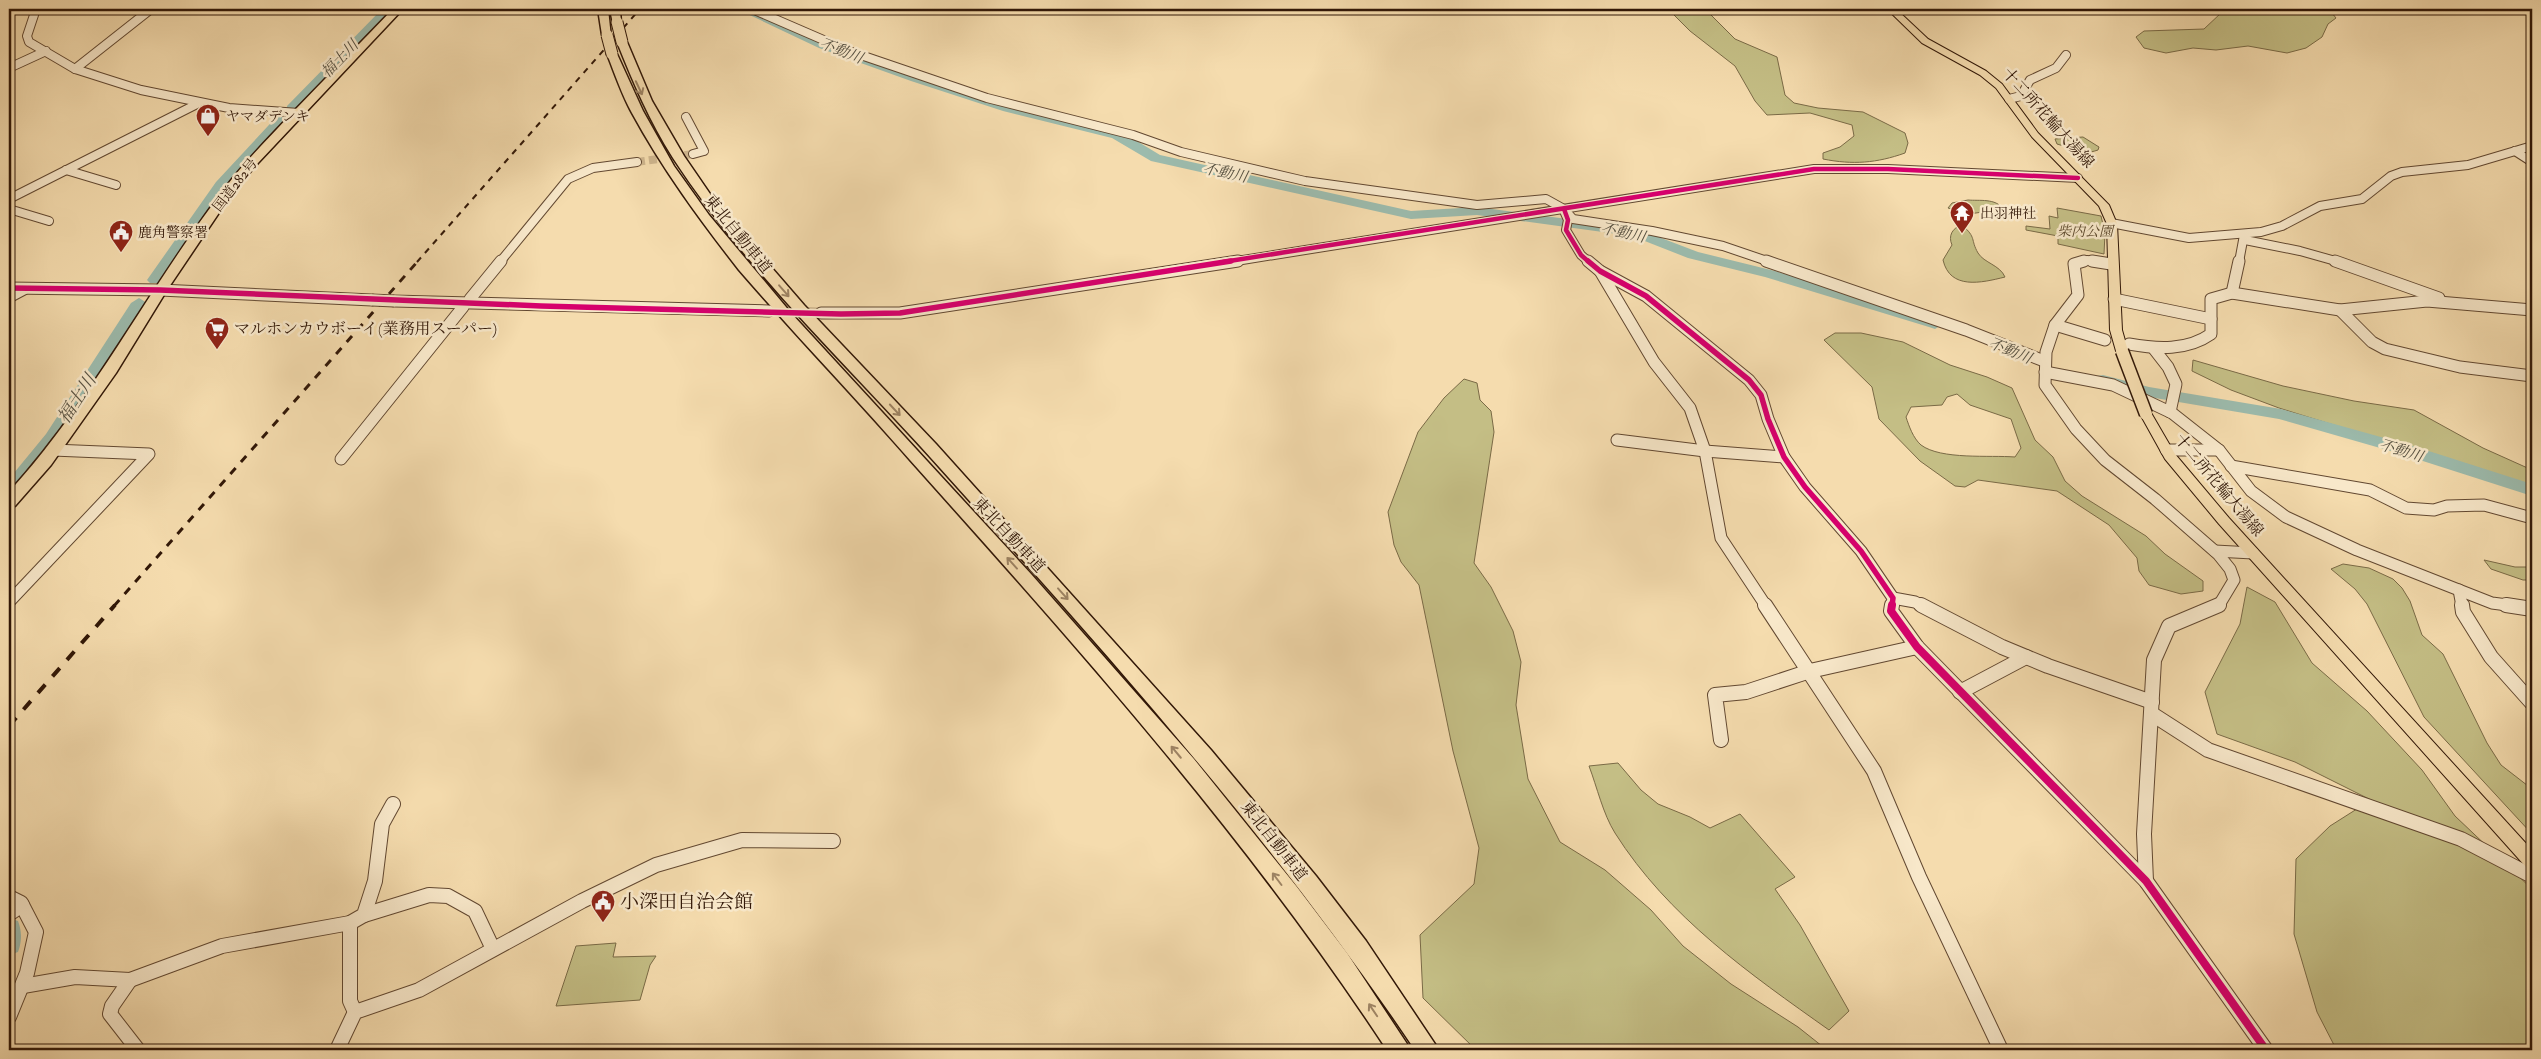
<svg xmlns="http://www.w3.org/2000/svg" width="2541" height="1059" viewBox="0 0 2541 1059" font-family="'IM FELL Double Pica','Noto Serif JP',serif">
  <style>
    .green { fill: #c4be85; stroke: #7a6a46; fill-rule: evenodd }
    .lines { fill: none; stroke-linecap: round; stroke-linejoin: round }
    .river { fill: #9cbbad; fill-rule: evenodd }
    .minor-tunnel-far1 { stroke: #ceb58d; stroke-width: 8; stroke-dasharray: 8 4; stroke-linecap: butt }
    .minor-tunnel { stroke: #ceb58d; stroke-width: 11; stroke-dasharray: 11 5; stroke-linecap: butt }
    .minor-far2-casing { stroke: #624831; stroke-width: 10 }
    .minor-far1-casing { stroke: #624831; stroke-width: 13 }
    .minor-casing { stroke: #624831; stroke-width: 16 }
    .major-casing { stroke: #311707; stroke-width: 2 }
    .highway-casing { stroke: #311707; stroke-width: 3 }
    .minor-far2 { stroke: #f8e8ca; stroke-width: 8 }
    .minor-far1 { stroke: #f8e8ca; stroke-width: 11 }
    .minor { stroke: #f8e8ca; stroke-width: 14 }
    .major { fill: #f5dcae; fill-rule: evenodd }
    .highway { fill: #f5dcae; fill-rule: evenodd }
    .rail-far2 { stroke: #311707; stroke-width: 2; stroke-dasharray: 6 6; stroke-linecap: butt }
    .rail-far1 { stroke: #311707; stroke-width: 3; stroke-dasharray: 8 8; stroke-linecap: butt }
    .rail { stroke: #311707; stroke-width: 4; stroke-dasharray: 11 11; stroke-linecap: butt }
    .minor-bridge-casing { stroke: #624831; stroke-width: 13; stroke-linecap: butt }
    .major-bridge-casing { stroke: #311707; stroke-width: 15; stroke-linecap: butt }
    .highway-bridge-casing { stroke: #311707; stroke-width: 13; stroke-linecap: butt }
    .minor-bridge { stroke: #f8e8ca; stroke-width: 11 }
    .major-bridge { stroke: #f5dcae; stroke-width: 12 }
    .highway-bridge { stroke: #f5dcae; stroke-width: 11 }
    .cycleway-far2-casing { stroke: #f8e8ca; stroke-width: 6 }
    .cycleway-far1-casing { stroke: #f8e8ca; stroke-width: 9 }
    .cycleway-casing { stroke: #f8e8ca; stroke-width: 11 }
    .cycleway-far2 { stroke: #d6006c; stroke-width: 4.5 }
    .cycleway-far1 { stroke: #d6006c; stroke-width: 5.5 }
    .cycleway { stroke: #d6006c; stroke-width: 8 }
    .oneway { stroke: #9d8363 }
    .labels { text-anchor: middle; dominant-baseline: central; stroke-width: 5; stroke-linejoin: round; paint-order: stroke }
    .far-poi-label { font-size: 14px; fill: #311707; stroke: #f8e8ca; text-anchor: start }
    .far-street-label { font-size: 14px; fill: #311707; stroke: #f8e8ca }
    .far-park-label { font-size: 14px; font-style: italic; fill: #5d492d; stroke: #f8e8ca }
    .far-water-label { font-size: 15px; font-style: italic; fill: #565041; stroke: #f8e8ca }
    .street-label { font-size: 16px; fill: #311707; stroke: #f8e8ca }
    .poi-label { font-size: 16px; fill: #311707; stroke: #f8e8ca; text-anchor: start }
    .water-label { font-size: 18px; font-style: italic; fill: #565041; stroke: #f8e8ca }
    .near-poi-label { font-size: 19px; fill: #311707; stroke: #f8e8ca; text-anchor: start }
  </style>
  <rect width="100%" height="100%" fill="#f5dcae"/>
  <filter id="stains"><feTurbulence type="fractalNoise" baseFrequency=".004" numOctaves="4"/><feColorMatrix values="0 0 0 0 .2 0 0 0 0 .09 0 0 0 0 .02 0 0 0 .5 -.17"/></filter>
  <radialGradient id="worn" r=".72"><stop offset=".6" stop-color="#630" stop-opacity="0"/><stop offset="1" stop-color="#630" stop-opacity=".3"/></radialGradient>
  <!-- green -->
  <g class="green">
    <path d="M1668 9H1705L1735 39 1777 57 1785 95 1794 103 1818 108 1863 112 1905 133 1908 143 1905 153C1877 163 1853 165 1823 159V153L1840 147 1854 136 1852 125 1810 113 1767 115 1755 101 1735 66 1690 31Z"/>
    <polygon points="2218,9 2333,9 2332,13 2336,18 2328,24 2322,37 2306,48 2287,53 2248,46 2216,50 2193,48 2166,53 2144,48 2136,37 2144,31 2204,29 2221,13"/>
    <path d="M2083 137 2099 147 2098 150C2077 157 2075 149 2057 144L2055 139Z"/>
    <path d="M1968 200C1979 201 1996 198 2003 209L1969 214 1948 208 1952 203Z"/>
    <polygon points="2057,208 2101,216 2105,233 2104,254 2058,244 2058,236 2026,230 2026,226 2050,229 2049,216 2058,218"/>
    <path d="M1962 225C1977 238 1970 239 1978 253 1984 263 2000 265 2005 277 1981 283 1950 290 1943 260L1952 245C1948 236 1952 228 1962 225Z"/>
    <path d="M1835 333H1861L1903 342 1950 365 1987 377 2012 388 2035 440 2053 457 2065 481 2082 496 2146 536 2165 554 2203 581V591L2181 594 2149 585 2139 571 2137 558 2109 525 2057 491 1978 480 1965 487 1955 486 1920 461 1879 419 1872 387 1824 340ZM1957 394 1970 405 2011 419 2021 448 2015 457C1990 455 1941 460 1921 445 1913 438 1909 426 1906 417L1911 407 1942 405 1947 397Z"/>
    <polygon points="2193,360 2283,386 2354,401 2414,410 2483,448 2532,470 2532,487 2279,408 2231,390 2192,371"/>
    <polygon points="1464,379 1477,383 1480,400 1491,411 1494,432 1474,563 1491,587 1513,631 1521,662 1516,705 1528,779 1560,842 1605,870 1651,910 1683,946 1731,984 1798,1027 1827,1050 1476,1050 1423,998 1420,935 1474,884 1479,848 1453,751 1419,585 1401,562 1394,545 1388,512 1418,432 1444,398"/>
    <polygon points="2484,560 2515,567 2532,567 2532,580 2523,580 2491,569"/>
    <polygon points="2343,564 2369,568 2393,579 2402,588 2410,601 2422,635 2443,654 2487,743 2501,765 2532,789 2532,834 2424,717 2367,604 2355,589 2331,569"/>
    <polygon points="2247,587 2275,602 2312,663 2367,711 2422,770 2455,816 2532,889 2532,1050 2353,1050 2334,1045 2317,1012 2294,934 2296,859 2330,826 2371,800 2295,762 2217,734 2205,692 2240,624"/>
    <path d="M1618 763 1641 790 1658 804 1690 817 1710 828 1740 814 1795 877 1775 889 1800 925 1849 1011 1829 1030C1750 974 1668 917 1615 833 1603 814 1597 787 1589 766Z"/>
    <polygon points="616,943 613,957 656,956 650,965 640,1000 556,1006 576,946"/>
  </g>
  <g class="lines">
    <!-- river -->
    <g class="river">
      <polygon points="382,9 394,9 297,112 291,113 291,118 226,188 160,283 150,283 147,280 216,182 281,112 287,111 287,106"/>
      <polygon points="737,9 752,9 827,42 1012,105 1122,132 1160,155 1411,211 1477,207 1635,228 1698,252 1775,271 1941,321 1943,324 1935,329 1929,327 1765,277 1688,258 1632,236 1477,215 1411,219 1151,161 1112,138 1003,111 911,81 819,48"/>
      <polygon points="139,298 147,303 58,442 15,495 9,497 9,479 46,434 131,303"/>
      <polygon points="2103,375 2149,387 2281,409 2413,446 2532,484 2532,496 2401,454 2279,419 2149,397 2097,384 2095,380 2097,376"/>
      <path d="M9 918 18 921C22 932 22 941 18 952L9 955Z"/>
    </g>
    <!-- minor-tunnel-far1 -->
    <polyline class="minor-tunnel-far1" points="637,162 693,154"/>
    <!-- minor-tunnel -->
    <polyline class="minor-tunnel" points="776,311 821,313"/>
    <defs>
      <g id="minor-far2">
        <polyline points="36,9 27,36 29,42 75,69 141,90 229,108 299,113"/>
        <polyline points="752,9 849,51 987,98 1133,135 1181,152 1305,181 1477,205 1546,199 1564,209 1573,219 1652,231 1723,246 1770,262"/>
        <polyline points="9,68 46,51"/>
        <polyline points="75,69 151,9"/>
        <polyline points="2009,99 2021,96 2030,80 2056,68 2066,55"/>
        <polyline points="686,117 704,151 693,154"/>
        <polyline points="2515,151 2532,162"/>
        <polyline points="66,170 116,185"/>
        <polyline points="9,199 199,103"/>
        <polyline points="9,209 49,221"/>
        <polyline points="1564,211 1568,220 1566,230 1581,255 1589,262"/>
        <polyline points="2111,223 2189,238 2261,232 2282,226 2320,206 2362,199 2391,176 2402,172 2468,165 2532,146"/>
        <polyline points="2245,240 2300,251 2339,262"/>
        <polyline points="500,262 568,179 593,168 637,162"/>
        <polyline points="1230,262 1814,169 1888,169 2078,178"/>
        <polyline points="2080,262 2087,260 2100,262"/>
        <polyline points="2239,262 2244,235"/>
      </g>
      <g id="minor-far1">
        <polyline points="1588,261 1600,271 1646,296 1749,380 1761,395 1768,419 1784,457 1805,487 1861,551 1893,598 1892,606"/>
        <polyline points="1766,261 1966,330 2044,361"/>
        <polyline points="2084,261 2074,264 2078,295 2055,325 2046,352 2045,385 2076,429 2105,460 2155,499 2218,554 2230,569 2234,580 2219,605 2216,606"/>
        <polyline points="2092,261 2111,264"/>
        <polyline points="2335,261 2439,298"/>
        <polyline points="1600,271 1654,362 1690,408 1705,451 1721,538 1766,606"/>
        <polyline points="9,288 160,290 372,300"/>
        <polyline points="2232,293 2239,261"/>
        <polyline points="9,297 24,289"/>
        <polyline points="470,299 501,261"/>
        <polyline points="2114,299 2211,319"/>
        <polyline points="394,301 769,311"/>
        <polyline points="2340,310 2372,342 2385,349 2460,367 2532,376"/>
        <polyline points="821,313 900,313 1238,261"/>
        <polyline points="2055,325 2105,340"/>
        <path d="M2129 344C2157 349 2187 351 2211 334V299L2232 293 2340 310 2427 301 2532 310"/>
        <polyline points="2154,349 2168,367 2176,384 2170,412"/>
        <polyline points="2045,372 2113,385 2172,413 2219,450 2251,491 2286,517 2357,550 2492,603 2515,606"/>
        <polyline points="1617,440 1705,451 1784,457"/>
        <polyline points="2166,450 2219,450"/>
        <polyline points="341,459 463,307"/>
        <polyline points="2231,466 2370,490 2406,508 2434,510 2447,506 2484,505 2532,518"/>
        <polyline points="2215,551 2253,553"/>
        <polyline points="2459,590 2462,606"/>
        <polyline points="1893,598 1915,602 1923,606"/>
        <polyline points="9,602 149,454 53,450"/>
      </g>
      <g id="minor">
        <polyline points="1765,605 1874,771 1919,877 2001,1050"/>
        <polyline points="1892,605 1891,611 1917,647 2146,881 2266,1050"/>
        <polyline points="1921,605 2002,647 2048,666 2152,702"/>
        <polyline points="2462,605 2463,612 2491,657 2532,703"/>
        <polyline points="2506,605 2532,609"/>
        <polyline points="1960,692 2026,657"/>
        <polyline points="2152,714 2208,750 2461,839 2532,876"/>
        <polyline points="1721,740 1715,695 1746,692 1810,671 1917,647"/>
        <polyline points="2146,881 2144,834 2154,660 2169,626 2219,605"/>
        <polyline points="9,897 21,903 36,932 27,973 9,1017"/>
        <polyline points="9,914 22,905"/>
        <polyline points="364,915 429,895 448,896 475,911 493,949"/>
        <polyline points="350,923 350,1001 355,1012"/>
        <polyline points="130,980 112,1006 110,1014 138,1050"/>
        <polyline points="23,986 75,977 130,980 222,946 350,923 364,915 375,881 382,824 393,804"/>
        <polyline points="337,1050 355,1012 419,990 582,901 656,865 742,840 833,841"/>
      </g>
      <g id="major">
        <polygon points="1887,9 1896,9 1928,39 1986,71 2002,84 2038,133 2109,205 2117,224 2122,330 2128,351 2126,354 2122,355 2116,351 2110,330 2107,224 2099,206 2032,137 1996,88 1980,75 1922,43"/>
        <polygon points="2146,410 2150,411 2175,454 2229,518 2532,850 2532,869 2526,867 2219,524 2165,459 2140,414"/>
      </g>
      <g id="highway">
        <path d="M393 9H403L258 163 233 192 167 290 116 373 51 465 15 506 9 507V492C93 400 149 287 225 188 245 161 270 137 293 112 326 78 360 43 393 9Z"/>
        <polygon points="598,9 608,9 611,37 602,35"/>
        <polygon points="610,9 620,9 621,24 613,24"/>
        <path d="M622 39 627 42 652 101 684 156 719 207 804 305 936 444 1211 750 1316 876 1366 941 1439 1050H1415C1275 841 1108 655 940 468 849 366 748 273 673 158 650 122 633 82 617 42Z"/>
        <path d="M612 51 617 54 643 111 674 166 709 215 791 313 1031 574 1194 759 1297 887 1347 953 1411 1050H1387C1248 838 1079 649 910 460 854 396 795 335 739 270 700 220 663 170 632 113 622 95 615 74 607 54Z"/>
      </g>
    </defs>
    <!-- minor-far2 casing -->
    <use href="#minor-far2" class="minor-far2-casing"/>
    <!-- minor-far1 casing -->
    <use href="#minor-far1" class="minor-far1-casing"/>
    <!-- minor casing -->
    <use href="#minor" class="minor-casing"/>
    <!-- major casing -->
    <use href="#major" class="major-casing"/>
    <!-- highway casing -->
    <use href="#highway" class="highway-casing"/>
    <!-- minor-far2 -->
    <use href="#minor-far2" class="minor-far2"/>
    <!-- minor-far1 -->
    <use href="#minor-far1" class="minor-far1"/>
    <!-- minor -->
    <use href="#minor" class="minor"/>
    <!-- major -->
    <use href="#major" class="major"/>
    <!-- highway -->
    <use href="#highway" class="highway"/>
    <!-- rail-far2 -->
    <polyline class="rail-far2" points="417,262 640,9"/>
    <!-- rail-far1 -->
    <polyline class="rail-far1" points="114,606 418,261"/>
    <!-- rail -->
    <polyline class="rail" points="9,726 115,605"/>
    <defs>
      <polyline id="minor-bridge" points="372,300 394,301"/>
      <polyline id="major-bridge" points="2122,351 2146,414"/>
      <g id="highway-bridge">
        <polyline points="617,22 622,42"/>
        <polyline points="607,35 612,54"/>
      </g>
    </defs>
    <!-- minor-bridge casing -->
    <use href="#minor-bridge" class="minor-bridge-casing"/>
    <!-- major-bridge casing -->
    <use href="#major-bridge" class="major-bridge-casing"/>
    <!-- highway-bridge casing -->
    <use href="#highway-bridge" class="highway-bridge-casing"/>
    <!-- minor-bridge -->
    <use href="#minor-bridge" class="minor-bridge"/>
    <!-- major-bridge -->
    <use href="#major-bridge" class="major-bridge"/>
    <!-- highway-bridge -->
    <use href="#highway-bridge" class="highway-bridge"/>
    <defs>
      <g id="cycleway-far2">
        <polyline points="1564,209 1568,220 1566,230 1581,255 1589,262"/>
        <polyline points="1223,262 1814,169 1888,169 2078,178"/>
      </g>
      <g id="cycleway-far1">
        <polyline points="1588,261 1600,271 1646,296 1749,380 1761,395 1768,419 1784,457 1805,487 1861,551 1893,598 1892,606"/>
        <polyline points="9,288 160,290 541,306 841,314 900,313 1231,261"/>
      </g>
      <polyline id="cycleway" points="1892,605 1891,611 1917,647 2146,881 2266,1050"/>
    </defs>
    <!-- cycleway-far2 casing -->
    <use href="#cycleway-far2" class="cycleway-far2-casing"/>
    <!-- cycleway-far1 casing -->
    <use href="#cycleway-far1" class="cycleway-far1-casing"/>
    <!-- cycleway casing -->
    <use href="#cycleway" class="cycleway-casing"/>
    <!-- cycleway-far2 -->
    <use href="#cycleway-far2" class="cycleway-far2"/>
    <!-- cycleway-far1 -->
    <use href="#cycleway-far1" class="cycleway-far1"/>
    <!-- cycleway -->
    <use href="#cycleway" class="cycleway"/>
  </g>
  <!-- one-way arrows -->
  <defs><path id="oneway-shaft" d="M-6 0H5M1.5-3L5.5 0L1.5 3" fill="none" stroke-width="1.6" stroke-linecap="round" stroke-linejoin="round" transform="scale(1.25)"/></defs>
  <g class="oneway">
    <use href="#oneway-shaft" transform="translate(639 88) rotate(65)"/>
    <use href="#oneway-shaft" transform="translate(784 291) rotate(49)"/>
    <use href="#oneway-shaft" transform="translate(895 410) rotate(47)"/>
    <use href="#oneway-shaft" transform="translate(1012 563) rotate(-132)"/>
    <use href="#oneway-shaft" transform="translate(1063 594) rotate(48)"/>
    <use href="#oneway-shaft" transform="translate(1176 752) rotate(-130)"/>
    <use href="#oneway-shaft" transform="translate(1277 879) rotate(-127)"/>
    <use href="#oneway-shaft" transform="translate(1373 1010) rotate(-124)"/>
  </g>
  <!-- icons -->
  <defs>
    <symbol id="shop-pin" viewBox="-11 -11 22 30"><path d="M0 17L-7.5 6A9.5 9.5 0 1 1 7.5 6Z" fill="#8f2418" stroke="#f8e8ca"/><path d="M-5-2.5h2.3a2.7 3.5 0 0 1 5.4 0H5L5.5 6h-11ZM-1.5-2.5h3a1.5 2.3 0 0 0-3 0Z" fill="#fff"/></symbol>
    <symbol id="temple-pin" viewBox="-11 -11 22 30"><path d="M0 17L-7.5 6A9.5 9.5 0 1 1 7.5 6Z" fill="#8f2418" stroke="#f8e8ca"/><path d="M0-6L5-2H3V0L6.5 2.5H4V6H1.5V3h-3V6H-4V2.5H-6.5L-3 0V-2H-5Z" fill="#fff"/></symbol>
    <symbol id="civic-pin" viewBox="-11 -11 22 30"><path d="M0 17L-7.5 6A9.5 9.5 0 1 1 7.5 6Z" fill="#8f2418" stroke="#f8e8ca"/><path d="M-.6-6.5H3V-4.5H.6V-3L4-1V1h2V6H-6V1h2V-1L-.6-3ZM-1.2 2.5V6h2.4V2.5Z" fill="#fff"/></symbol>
    <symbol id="supermarket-pin" viewBox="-11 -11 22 30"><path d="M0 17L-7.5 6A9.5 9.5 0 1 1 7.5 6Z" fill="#8f2418" stroke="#f8e8ca"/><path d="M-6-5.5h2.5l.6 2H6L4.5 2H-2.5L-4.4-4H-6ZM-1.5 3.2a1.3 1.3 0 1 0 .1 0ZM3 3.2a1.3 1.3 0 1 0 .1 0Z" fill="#fff"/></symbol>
  </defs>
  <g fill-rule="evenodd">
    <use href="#shop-pin" x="194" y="102" width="28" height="38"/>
    <use href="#temple-pin" x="1948" y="199" width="28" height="38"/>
    <use href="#civic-pin" x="107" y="218" width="28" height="38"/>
    <use href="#supermarket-pin" x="203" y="315" width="28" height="38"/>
    <use href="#civic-pin" x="589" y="888" width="28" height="38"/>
  </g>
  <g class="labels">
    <!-- far-poi labels -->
    <g class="far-poi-label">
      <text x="226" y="116">ヤマダデンキ</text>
      <text x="1980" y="213">出羽神社</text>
      <text x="138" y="232">鹿角警察署</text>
    </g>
    <!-- far-street labels -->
    <g class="far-street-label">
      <text transform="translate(235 185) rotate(-52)">国道282号</text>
    </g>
    <!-- far-park labels -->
    <g class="far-park-label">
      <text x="2085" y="231">柴内公園</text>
    </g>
    <!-- far-water labels -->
    <g class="far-water-label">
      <text transform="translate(841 51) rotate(21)">不動川</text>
      <text transform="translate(340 59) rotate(-46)">福士川</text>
      <text transform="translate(1225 173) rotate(12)">不動川</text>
      <text transform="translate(1623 233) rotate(12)">不動川</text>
      <text transform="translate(2010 351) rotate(22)">不動川</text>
      <text transform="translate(2401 451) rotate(17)">不動川</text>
    </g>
    <!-- street labels -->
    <g class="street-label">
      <text transform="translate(2048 118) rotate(48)">十二所花輪大湯線</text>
      <text transform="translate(738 234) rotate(51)">東北自動車道</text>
      <text transform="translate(2219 485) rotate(50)">十二所花輪大湯線</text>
      <text transform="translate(1009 535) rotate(47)">東北自動車道</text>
      <text transform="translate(1274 841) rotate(52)">東北自動車道</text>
    </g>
    <!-- poi labels -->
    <g class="poi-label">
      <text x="234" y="329">マルホンカウボーイ(業務用スーパー)</text>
    </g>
    <!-- water labels -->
    <g class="water-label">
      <text transform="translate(77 399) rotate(-57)">福士川</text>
    </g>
    <!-- near-poi labels -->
    <g class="near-poi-label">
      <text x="620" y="902">小深田自治会館</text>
    </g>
  </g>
  <!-- margin -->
  <rect width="2541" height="1059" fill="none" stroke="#f5dcae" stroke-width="30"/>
  <rect x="10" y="10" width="2521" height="1039" fill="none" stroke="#311707" stroke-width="2.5"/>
  <rect x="15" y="15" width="2511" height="1029" fill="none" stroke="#311707"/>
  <rect width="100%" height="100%" filter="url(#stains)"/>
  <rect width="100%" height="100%" fill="url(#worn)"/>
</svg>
